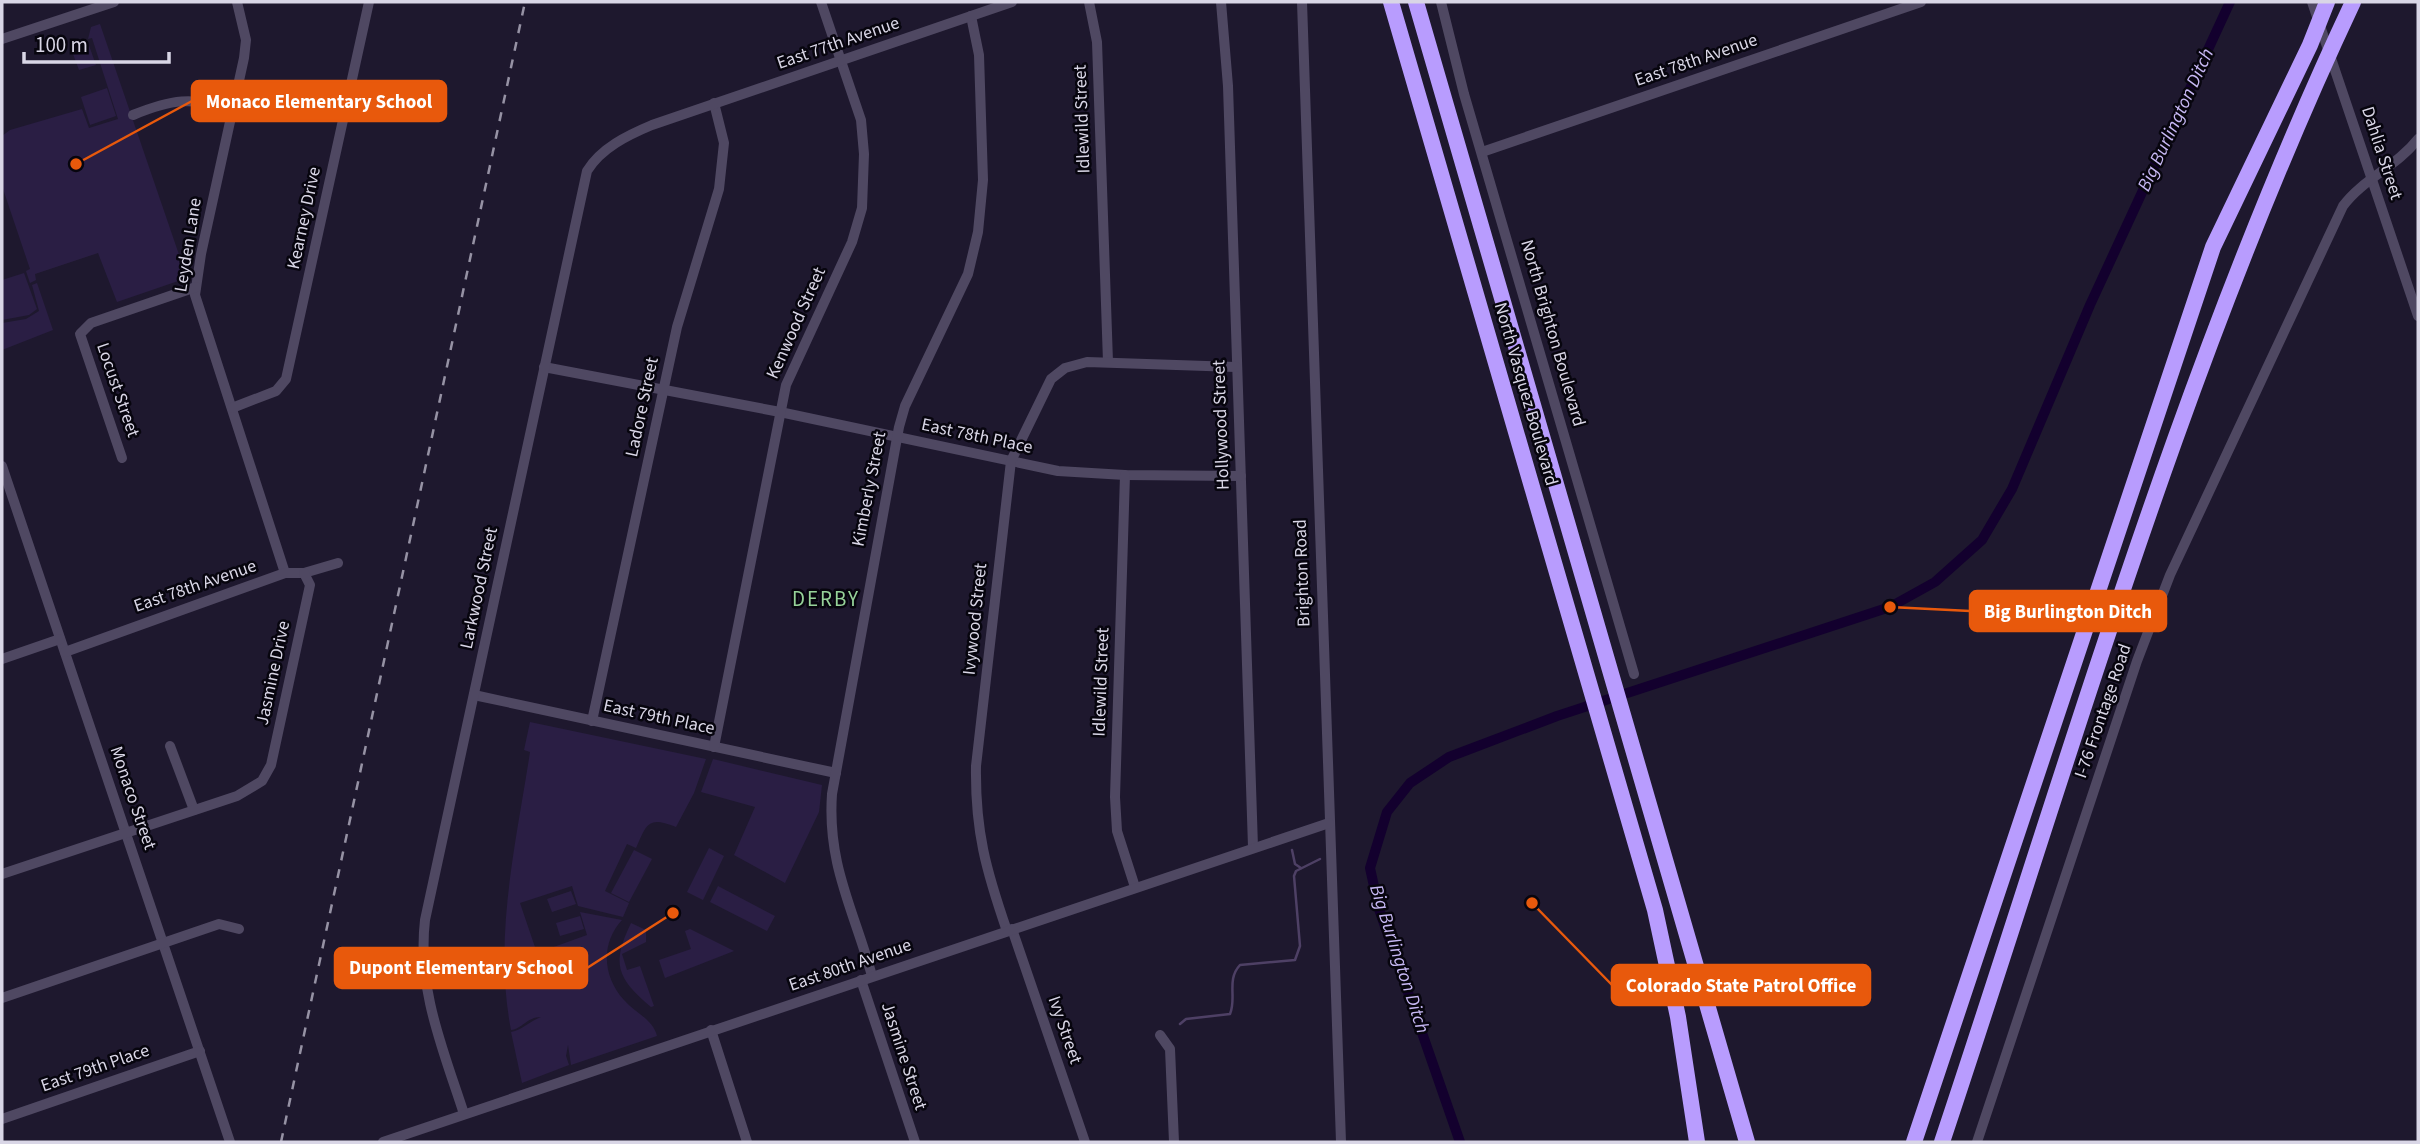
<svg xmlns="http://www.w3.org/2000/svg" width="2420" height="1144" viewBox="0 0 2420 1144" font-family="'Source Sans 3',sans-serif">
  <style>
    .green { fill: #2a1e44 }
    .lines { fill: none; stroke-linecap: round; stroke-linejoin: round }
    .stream { stroke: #4e4065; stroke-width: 2.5 }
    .canal { stroke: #13002e; stroke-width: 10 }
    .minor { stroke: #4f4862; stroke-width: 10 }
    .highway { stroke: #b89cfe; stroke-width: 16 }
    .rail { stroke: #9692a4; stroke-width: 2.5; stroke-dasharray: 9 9; stroke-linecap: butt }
    .labels { text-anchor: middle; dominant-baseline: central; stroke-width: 5; stroke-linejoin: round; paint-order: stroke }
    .street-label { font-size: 18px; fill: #d9d6e6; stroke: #07050e }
    .water-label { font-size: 19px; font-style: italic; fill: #c7b8f4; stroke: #07050e }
    .quarter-label { font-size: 21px; letter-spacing: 2px; fill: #96d299; stroke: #07050e }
    .leader { fill: none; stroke: #e8590c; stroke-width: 2.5 }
    .callout-dot { fill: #e8590c; stroke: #07050e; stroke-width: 2.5 }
    .callout { fill: #e8590c; stroke: #e8590c; stroke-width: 2.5 }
    .callout-label { font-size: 19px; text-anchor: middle; font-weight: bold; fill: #fff }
  </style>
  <rect width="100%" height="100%" fill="#1e182e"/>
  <!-- green -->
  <g class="green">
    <polygon points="100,24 187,278 117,302 98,253 35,274 36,280 30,283 26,271 30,269 2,186 2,136 10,130 82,109 89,128 118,119 92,38 88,39 91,27"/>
    <polygon points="87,40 96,65 79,70 70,46"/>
    <polygon points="107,88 116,116 90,125 81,97"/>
    <polygon points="24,273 37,309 29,315 2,320 2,280"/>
    <polygon points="37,283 53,330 2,350 2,323 26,319 39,311 32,285"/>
    <path d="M530 722 706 759 694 793 676 827C648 816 647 823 636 848L627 844 605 891 629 903 623 917 578 906 572 886 520 903 537 953 587 935 580 912 622 920C600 944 603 977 624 1000 635 1013 653 1019 657 1036L571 1065 568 1045 566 1056 569 1065 522 1083 511 1032C522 1030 530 1021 541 1017 527 1017 522 1029 511 1030 493 938 516 844 530 752L524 750Z"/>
    <polygon points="713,759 822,785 819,812 785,883 734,855 755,807 701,792"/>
    <polygon points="709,848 724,856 703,900 687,892"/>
    <polygon points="634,850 652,859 629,902 611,893"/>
    <polygon points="718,886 775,916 767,931 710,902"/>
    <polygon points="571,891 576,904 552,912 547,899"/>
    <polygon points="580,916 584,929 560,936 556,923"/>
    <path d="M631 923 646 930V942L622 954 627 970 640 966 654 1006 651 1007C617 978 611 964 631 923Z"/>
    <polygon points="690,929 734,951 665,978 659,960 691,949 685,931"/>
  </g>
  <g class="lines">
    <!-- stream -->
    <g class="stream">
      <polyline points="1292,850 1295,864 1301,868"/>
      <path d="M1180 1024 1186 1019 1230 1014C1237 998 1226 980 1240 965L1295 960 1300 946 1294 876 1296 871 1320 859"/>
    </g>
    <!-- canal -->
    <polyline class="canal" points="1460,1142 1379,909 1370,868 1387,812 1410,783 1449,757 1557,716 1890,607 1935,582 1982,540 2012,489 2090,305 2230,2"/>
    <!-- minor -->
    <g class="minor">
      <polyline points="237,2 246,40 244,58 201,254 195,295 285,573"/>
      <polyline points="1089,2 1097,42 1108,362"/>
      <polyline points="1221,2 1228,86 1253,847"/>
      <polyline points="1302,2 1341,1142"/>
      <polyline points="1441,2 1464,94 1634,674"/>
      <polyline points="2312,2 2418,316"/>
      <polyline points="2,39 114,2"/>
      <path d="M133 115C172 99 191 97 232 108"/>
      <polyline points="1482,152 1921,2"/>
      <polyline points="544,367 780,412 1058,471 1125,475 1241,476"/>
      <polyline points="232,408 276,391 286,379 369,2"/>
      <polyline points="122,458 80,334 91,323 196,287"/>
      <polyline points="2,466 230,1142"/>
      <polyline points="1125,475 1115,797 1117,831 1135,887"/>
      <polyline points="65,652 285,573 304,573 338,563"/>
      <polyline points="2,659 60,639"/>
      <polyline points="474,695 836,773"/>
      <polyline points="592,721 677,327 719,189 724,143 714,103"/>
      <polyline points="170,746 194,810"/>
      <polyline points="714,747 786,385 852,242 862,208 864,154 861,120 821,2"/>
      <polyline points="2,874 237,796 262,781 271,765 310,585 304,573"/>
      <polyline points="1012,929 1085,1142"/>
      <path d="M1007 931C986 870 975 831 976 766L1011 461 1051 379 1065 368 1087 362 1236 367"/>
      <path d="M872 976C854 910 827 865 832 794L899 427 905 406 968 274 978 232 983 180 979 55 971 16"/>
      <polyline points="861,980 915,1142"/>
      <polyline points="2,998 219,924 239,929"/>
      <polyline points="711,1030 747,1142"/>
      <polyline points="1160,1035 1170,1049 1174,1142"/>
      <path d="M464 1114C443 1049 417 989 425 920L587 171C601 148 628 135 652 125L1012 2"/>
      <polyline points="2,1119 200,1051"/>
      <polyline points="383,1142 1329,823"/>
      <path d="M1977 1142 2137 661 2170 575 2343 206C2363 179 2397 166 2418 139"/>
    </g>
    <!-- highway -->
    <g class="highway">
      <polyline points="1391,2 1655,910 1678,1017 1697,1142"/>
      <polyline points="1416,2 1747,1142"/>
      <polyline points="1914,1142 2213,247 2310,45 2327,2"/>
      <path d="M1942 1142C2069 762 2182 365 2353 2"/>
    </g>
    <!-- rail -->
    <polyline class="rail" points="281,1142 525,2"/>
  </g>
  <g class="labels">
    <!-- street labels -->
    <g class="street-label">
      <text transform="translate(838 43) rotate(-19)">East 77th Avenue</text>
      <text transform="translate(1696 60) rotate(-19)">East 78th Avenue</text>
      <text transform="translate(1082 119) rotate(-92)">Idlewild Street</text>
      <text transform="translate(2382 153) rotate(72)">Dahlia Street</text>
      <text transform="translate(304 218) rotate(-78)">Kearney Drive</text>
      <text transform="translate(188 245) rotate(-81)">Leyden Lane</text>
      <text transform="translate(796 323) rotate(-66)">Kenwood Street</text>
      <text transform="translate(1553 333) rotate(74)">North Brighton Boulevard</text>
      <text transform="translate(118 390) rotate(71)">Locust Street</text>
      <text transform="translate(1526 394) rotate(74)">North Vasquez Boulevard</text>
      <text transform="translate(642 407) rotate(-78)">Ladore Street</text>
      <text transform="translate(1221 425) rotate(-92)">Hollywood Street</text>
      <text transform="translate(977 436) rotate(12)">East 78th Place</text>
      <text transform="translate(869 489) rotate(-79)">Kimberly Street</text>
      <text transform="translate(1302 573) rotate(-92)">Brighton Road</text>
      <text transform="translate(195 586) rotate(-19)">East 78th Avenue</text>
      <text transform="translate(479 588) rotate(-78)">Larkwood Street</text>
      <text transform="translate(975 619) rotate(-84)">Ivywood Street</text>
      <text transform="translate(273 673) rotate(-78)">Jasmine Drive</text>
      <text transform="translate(1101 682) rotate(-88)">Idlewild Street</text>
      <text transform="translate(2103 711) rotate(-71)">I-76 Frontage Road</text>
      <text transform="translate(659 717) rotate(12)">East 79th Place</text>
      <text transform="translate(133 798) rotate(71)">Monaco Street</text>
      <text transform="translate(850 965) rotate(-19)">East 80th Avenue</text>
      <text transform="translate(1065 1030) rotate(71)">Ivy Street</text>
      <text transform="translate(904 1056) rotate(72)">Jasmine Street</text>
      <text transform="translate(95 1068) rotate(-19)">East 79th Place</text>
    </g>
    <!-- water labels -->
    <g class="water-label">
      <text transform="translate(2176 120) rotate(-65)">Big Burlington Ditch</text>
      <text transform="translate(1399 959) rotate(72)">Big Burlington Ditch</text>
    </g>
    <!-- quarter labels -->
    <g class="quarter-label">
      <text x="826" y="599">DERBY</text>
    </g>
  </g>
  <!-- callouts -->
  <path class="leader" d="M76 164L192 101M1890 607L1970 611M673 913L587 968M1532 903L1612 985"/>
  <g class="callout-dot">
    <circle cx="76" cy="164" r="7"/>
    <circle cx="1890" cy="607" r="7"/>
    <circle cx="673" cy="913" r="7"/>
    <circle cx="1532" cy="903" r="7"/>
  </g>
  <g class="callout">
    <rect x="192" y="81" width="254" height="40" rx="7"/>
    <rect x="1970" y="591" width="196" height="40" rx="7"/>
    <rect x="335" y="948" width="252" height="40" rx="7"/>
    <rect x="1612" y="965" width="258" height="40" rx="7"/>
  </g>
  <g class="callout-label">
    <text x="319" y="108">Monaco Elementary School</text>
    <text x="2068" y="618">Big Burlington Ditch</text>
    <text x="461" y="974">Dupont Elementary School</text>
    <text x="1741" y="992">Colorado State Patrol Office</text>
  </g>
  <!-- border -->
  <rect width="2420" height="1144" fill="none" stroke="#d9d6e6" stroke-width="7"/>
  <!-- scale -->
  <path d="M24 52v10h145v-10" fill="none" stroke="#d9d6e6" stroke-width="3.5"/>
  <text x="35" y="52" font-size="21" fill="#d9d6e6" stroke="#07050e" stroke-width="5" paint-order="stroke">100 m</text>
</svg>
